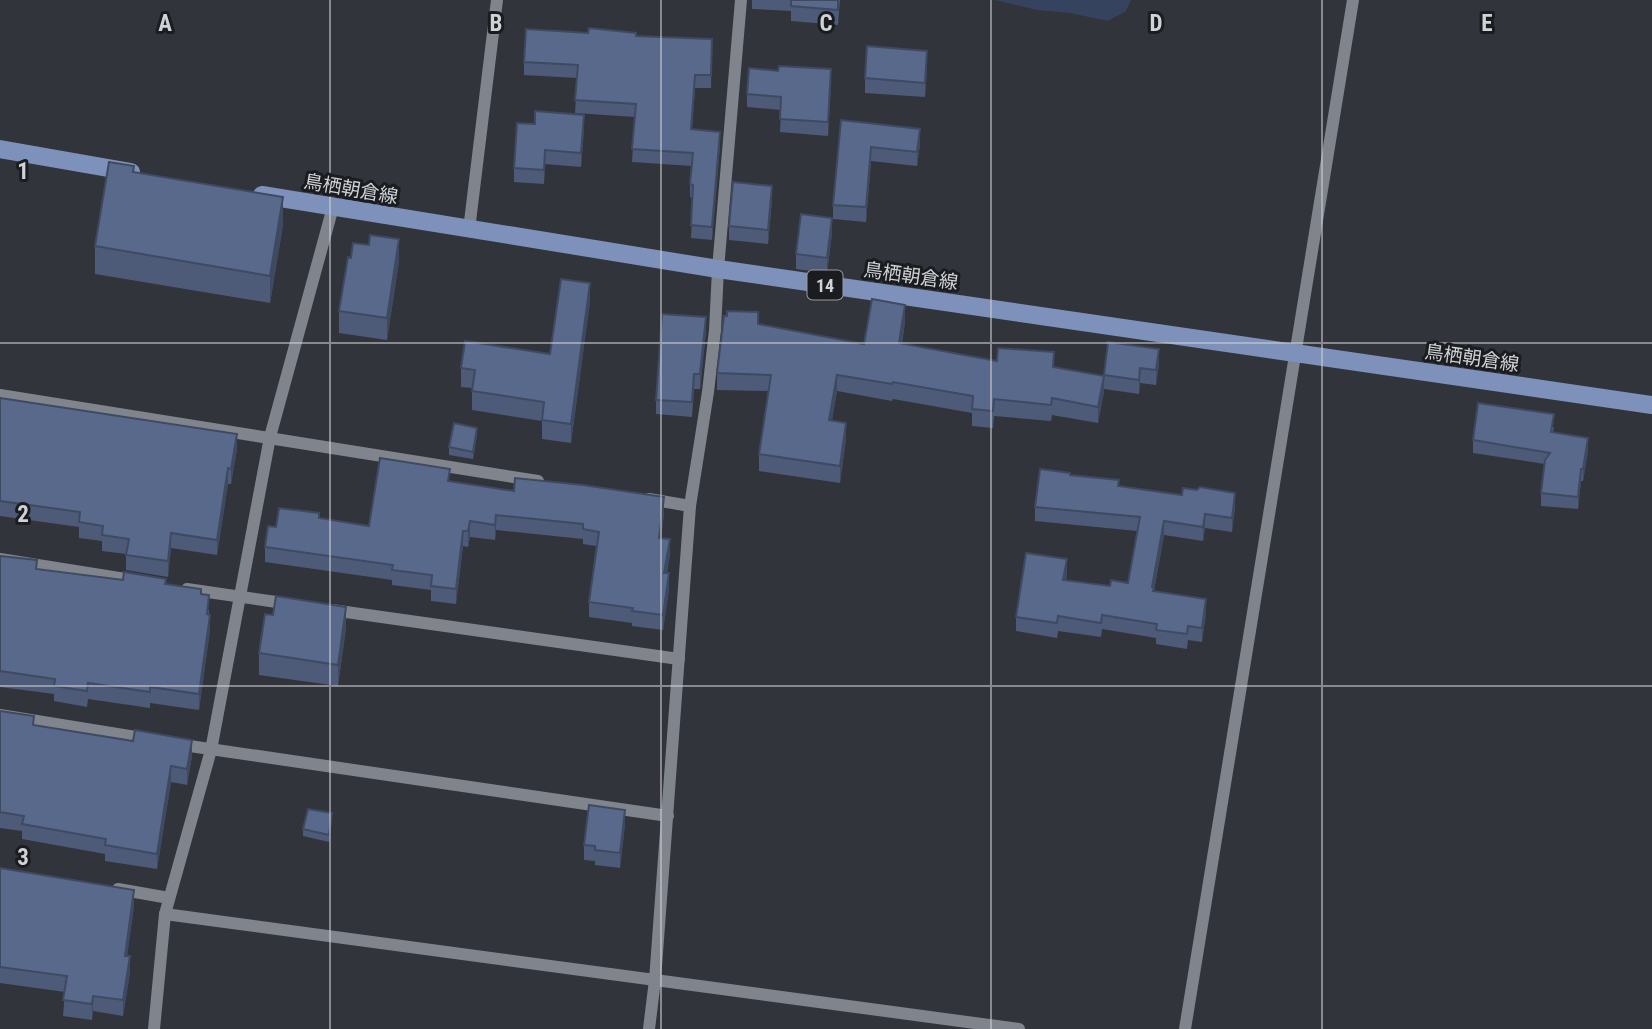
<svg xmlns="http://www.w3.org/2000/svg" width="1652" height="1029" viewBox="0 0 1652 1029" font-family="'Roboto Condensed','Noto Sans JP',sans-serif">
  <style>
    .green { fill: #36435e }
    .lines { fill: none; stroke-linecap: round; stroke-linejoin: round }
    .minor { stroke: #80848c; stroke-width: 12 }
    .major { stroke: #7d91bb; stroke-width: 18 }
    .wall { fill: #4d5a78 }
    .shaded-wall { fill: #3e4a61 }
    .building { fill: #59698b; stroke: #3e4a61; stroke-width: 2 }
    .grid { fill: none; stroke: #cfd2d6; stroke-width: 2; stroke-opacity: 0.55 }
    .labels { text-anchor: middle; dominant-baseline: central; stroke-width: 6; stroke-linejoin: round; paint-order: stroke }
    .shield { fill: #1a1c1f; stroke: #999b9f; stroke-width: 2 }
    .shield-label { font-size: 18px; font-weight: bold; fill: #cfd2d6 }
    .street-label { font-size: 19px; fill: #cfd2d6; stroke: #1a1c1f }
    .grid-label { font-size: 23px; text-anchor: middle; font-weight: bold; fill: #cfd2d6; stroke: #1a1c1f; stroke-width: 6; stroke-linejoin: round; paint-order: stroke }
  </style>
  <rect width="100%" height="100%" fill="#31343b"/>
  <!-- green -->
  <polygon class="green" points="995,0 1131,0 1126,11 1108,21 1070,13 1037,10"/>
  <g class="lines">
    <!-- minor -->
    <g class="minor">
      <polyline points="469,230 497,0"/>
      <polyline points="0,395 538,481"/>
      <polyline points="649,499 690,506"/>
      <polyline points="0,559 138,581"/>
      <polyline points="187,589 290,604"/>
      <polyline points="332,610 679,659"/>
      <polyline points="0,715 148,739"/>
      <polyline points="176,744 668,816"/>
      <polyline points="118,889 169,898"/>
      <polyline points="165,914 1019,1029"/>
      <polyline points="154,1029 165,914 211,750 270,437 333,207"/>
      <polyline points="649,1029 655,980 690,506 708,392 715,330 718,269 741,0"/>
      <polyline points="1185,1029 1353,0"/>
    </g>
    <!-- major -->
    <g class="major">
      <polyline points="0,149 131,172"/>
      <polyline points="262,195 718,269 1652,405"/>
    </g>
  </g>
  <!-- wall -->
  <g class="wall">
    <polygon points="752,0 840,0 838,25 791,21 791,11 752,9"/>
    <polygon points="636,36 712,39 711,88 695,88 692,129 720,145 712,240 691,238 693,198 690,197 690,184 692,166 632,162 635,117 575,113 577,78 524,75 524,62"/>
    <polygon points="927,66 925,97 865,93 865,78"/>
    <polygon points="831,82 828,136 780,132 781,110 747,107 747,94"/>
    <polygon points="841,120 920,144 917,166 871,161 866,222 833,219 833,205"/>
    <polygon points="584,129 581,167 545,164 544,184 514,182 514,168"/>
    <polygon points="134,172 283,225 270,303 95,274 95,246"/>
    <polygon points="772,200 768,244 729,240 729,226"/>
    <polygon points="832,233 827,273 796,269 796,254"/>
    <polygon points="351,258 399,261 387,340 339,333 339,311"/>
    <polygon points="590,301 571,443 542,439 542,421 472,410 472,388 461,387 461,368 550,354"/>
    <polygon points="905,322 902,344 997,361 1054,367 1104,392 1098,423 1052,415 1051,421 994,416 993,428 972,426 972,413 893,399 892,401 837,391 832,420 846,439 840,483 759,471 759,454 769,391 717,390 717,373 758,324 864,344"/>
    <polygon points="706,331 700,389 694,389 692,417 656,414 656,400"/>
    <polygon points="1159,364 1156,385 1140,383 1139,394 1104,389 1104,375"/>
    <polygon points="0,398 237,449 231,484 228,484 217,555 171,548 168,577 126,570 126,554 102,551 102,541 79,538 79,527 0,516"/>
    <polygon points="1554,427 1553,433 1588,451 1583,481 1581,481 1578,509 1541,506 1541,493 1545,464 1473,453 1473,440"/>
    <polygon points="477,435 473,459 449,455 449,447"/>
    <polygon points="1070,475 1119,486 1235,507 1232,532 1205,528 1203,541 1164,535 1154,591 1206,613 1202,642 1188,640 1187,649 1156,644 1156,638 1102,629 1101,637 1058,631 1057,638 1016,631 1016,617 1067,574 1066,580 1110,586 1128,583 1137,531 1035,521 1035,507"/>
    <polygon points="450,482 664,513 661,538 670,554 667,573 669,589 663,630 632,626 632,623 589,617 589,602 596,546 583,544 583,539 496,530 495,540 470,537 468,547 463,546 456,604 431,601 431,590 392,585 392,580 265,562 265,547 276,527 369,526"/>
    <polygon points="0,556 37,569 123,580 166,584 201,594 209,611 210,630 199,710 150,703 150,708 88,699 87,707 54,701 54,694 0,687"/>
    <polygon points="346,628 338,686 259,675 259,653"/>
    <polygon points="0,711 34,726 192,756 187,785 171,782 157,869 105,861 105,854 22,839 22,831 0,828"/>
    <polygon points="332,820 329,842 303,836 303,829"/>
    <polygon points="625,824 620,868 595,865 595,861 584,860 584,845"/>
    <polygon points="0,868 134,906 127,956 130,972 123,1016 93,1011 92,1020 63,1016 65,992 0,983"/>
  </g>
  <!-- shaded-wall -->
  <g class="shaded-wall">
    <polygon points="927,51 927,66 925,97 925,83"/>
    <polygon points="831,69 831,82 828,136 828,122"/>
    <polygon points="695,75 695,88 691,142 691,129"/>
    <polygon points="584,115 584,129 581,167 581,153"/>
    <polygon points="920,129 920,144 917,166 917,152"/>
    <polygon points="720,132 720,145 712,240 712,227"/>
    <polygon points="871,147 871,161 866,222 866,207"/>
    <polygon points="772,186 772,200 768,244 768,230"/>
    <polygon points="283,197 283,225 270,303 270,276"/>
    <polygon points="832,218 832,233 827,273 827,258"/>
    <polygon points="399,239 399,261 387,340 387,318"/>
    <polygon points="590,283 590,301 571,443 571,424"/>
    <polygon points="905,305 905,322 899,360 899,343"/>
    <polygon points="706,317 706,331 700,389 700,374"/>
    <polygon points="1159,349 1159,364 1156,385 1156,370"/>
    <polygon points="1140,368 1140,383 1139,394 1139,380"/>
    <polygon points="837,375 837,391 829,437 829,420"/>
    <polygon points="1104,376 1104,392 1098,423 1098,407"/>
    <polygon points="846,423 846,439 840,483 840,466"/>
    <polygon points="477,428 477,435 473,459 473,452"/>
    <polygon points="237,434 237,449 231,484 231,469"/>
    <polygon points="1588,438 1588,451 1583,481 1583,469"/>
    <polygon points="228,468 228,484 217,555 217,540"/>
    <polygon points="1581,469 1581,481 1578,509 1578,497"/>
    <polygon points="1235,493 1235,507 1232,532 1232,518"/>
    <polygon points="664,497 664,513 659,553 659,538"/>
    <polygon points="1205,514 1205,528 1203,541 1203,527"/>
    <polygon points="496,515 496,530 495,540 495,525"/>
    <polygon points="470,521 470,537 468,547 468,531"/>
    <polygon points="1164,521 1164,535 1154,590 1154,602 1152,587"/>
    <polygon points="463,531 463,546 456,604 456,589"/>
    <polygon points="171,533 171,548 168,577 168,561"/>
    <polygon points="670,539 670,554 664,588 664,573"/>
    <polygon points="1067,559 1067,574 1063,594 1063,580"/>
    <polygon points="669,573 669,589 663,630 663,615"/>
    <polygon points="1206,599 1206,613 1202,642 1202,628"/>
    <polygon points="346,607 346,628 338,686 338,665"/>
    <polygon points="210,615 210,630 199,710 199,694"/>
    <polygon points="192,740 192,756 187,785 187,769"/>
    <polygon points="171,766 171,782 157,869 157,854"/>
    <polygon points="625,810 625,824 620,868 620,853"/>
    <polygon points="134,890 134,906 125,972 125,956"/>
    <polygon points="130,956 130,972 123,1016 123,1000"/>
    <polygon points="93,996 93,1011 92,1020 92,1004"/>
  </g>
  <!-- building -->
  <g class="building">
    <polygon points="791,0 838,0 838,10 791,6"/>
    <polygon points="589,28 636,33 636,36 712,39 711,75 695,75 691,129 720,132 712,227 691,225 693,185 690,184 693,153 632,149 636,104 575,100 578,65 524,62 526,29 588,33"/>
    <polygon points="867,46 927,51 925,83 865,78"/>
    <polygon points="779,66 831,69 828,122 780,119 781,97 747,94 749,68 778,71"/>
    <polygon points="535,111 584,115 581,153 545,150 544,170 514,168 517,123 535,124"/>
    <polygon points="841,120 920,129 917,152 871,147 866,207 833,205"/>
    <polygon points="109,162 134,166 133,172 283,197 270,276 95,246"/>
    <polygon points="733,182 772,186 768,230 729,226"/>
    <polygon points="801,214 832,218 827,258 796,254"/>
    <polygon points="370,235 399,239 387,318 339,311 348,257 351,258 353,243 369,245"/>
    <polygon points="561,279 590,283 571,424 542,420 544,402 472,391 475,370 461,368 465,341 550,354"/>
    <polygon points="872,299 905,305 899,343 997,361 998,348 1054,352 1053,367 1104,376 1098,407 1052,398 1051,405 994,399 993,411 972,409 973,396 893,382 892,384 837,375 829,420 846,423 840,466 759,454 771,375 717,373 724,316 727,316 727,311 758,312 758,324 864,344"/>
    <polygon points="662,314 706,317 700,374 694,374 692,402 656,400"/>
    <polygon points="1108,342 1159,349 1156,370 1140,368 1139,380 1104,375"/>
    <polygon points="0,398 237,434 231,469 228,468 217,540 171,533 168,561 126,555 129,539 102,535 103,526 79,522 80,512 0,501"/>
    <polygon points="1478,403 1554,414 1551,432 1588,438 1583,469 1581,469 1578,497 1541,493 1545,460 1550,453 1473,440"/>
    <polygon points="454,423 477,428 473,452 449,447"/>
    <polygon points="380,458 450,469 448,481 514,491 515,478 583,485 664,497 659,538 670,539 664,573 669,573 663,615 632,611 633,608 589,602 599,532 583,529 583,524 496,515 495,525 470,521 468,531 463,531 456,589 431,586 432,575 392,570 393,565 265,547 268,526 276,527 279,508 319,513 319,518 369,526"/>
    <polygon points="1040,469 1070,473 1070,475 1119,480 1118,486 1182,495 1183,488 1197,490 1200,487 1235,493 1232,518 1205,514 1203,527 1164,521 1152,587 1154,587 1153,591 1206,599 1202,628 1188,626 1187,634 1156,630 1157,624 1102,615 1101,623 1058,616 1057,623 1016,617 1026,553 1067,559 1063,580 1110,586 1111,580 1128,583 1140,517 1035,507"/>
    <polygon points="0,556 37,560 36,569 123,580 124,572 166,579 165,584 201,589 201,594 209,595 207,614 210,615 199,694 150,687 150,692 88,683 87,691 54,686 55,679 0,671"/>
    <polygon points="276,596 346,607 338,665 259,653 265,614 273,615"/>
    <polygon points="0,711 34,716 33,725 133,741 135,730 192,740 187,769 171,766 157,854 105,845 106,839 22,824 24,816 0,812"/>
    <polygon points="589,805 625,810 620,853 595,850 595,846 584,845"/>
    <polygon points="308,809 332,813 329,835 303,829"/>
    <polygon points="0,868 134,890 125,956 130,956 123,1000 93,996 92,1004 63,1000 67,976 0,967"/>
  </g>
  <!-- grid -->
  <path class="grid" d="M330 0V1029M661 0V1029M991 0V1029M1322 0V1029M0 343H1652M0 686H1652"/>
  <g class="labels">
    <!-- shield labels -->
    <rect class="shield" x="807.5" y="270.5" width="35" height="29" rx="5"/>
    <g class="shield-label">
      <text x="825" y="285">14</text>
    </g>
    <!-- street labels -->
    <g class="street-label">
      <text transform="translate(351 189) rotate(10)">鳥栖朝倉線</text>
      <text transform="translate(911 276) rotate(8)">鳥栖朝倉線</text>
      <text transform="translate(1472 358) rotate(8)">鳥栖朝倉線</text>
    </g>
  </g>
  <g class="grid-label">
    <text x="165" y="31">A</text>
    <text x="496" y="31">B</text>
    <text x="826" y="31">C</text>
    <text x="1156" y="31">D</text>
    <text x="1487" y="31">E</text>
    <text x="23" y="179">1</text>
    <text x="23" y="522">2</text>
    <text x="23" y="865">3</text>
  </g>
</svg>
